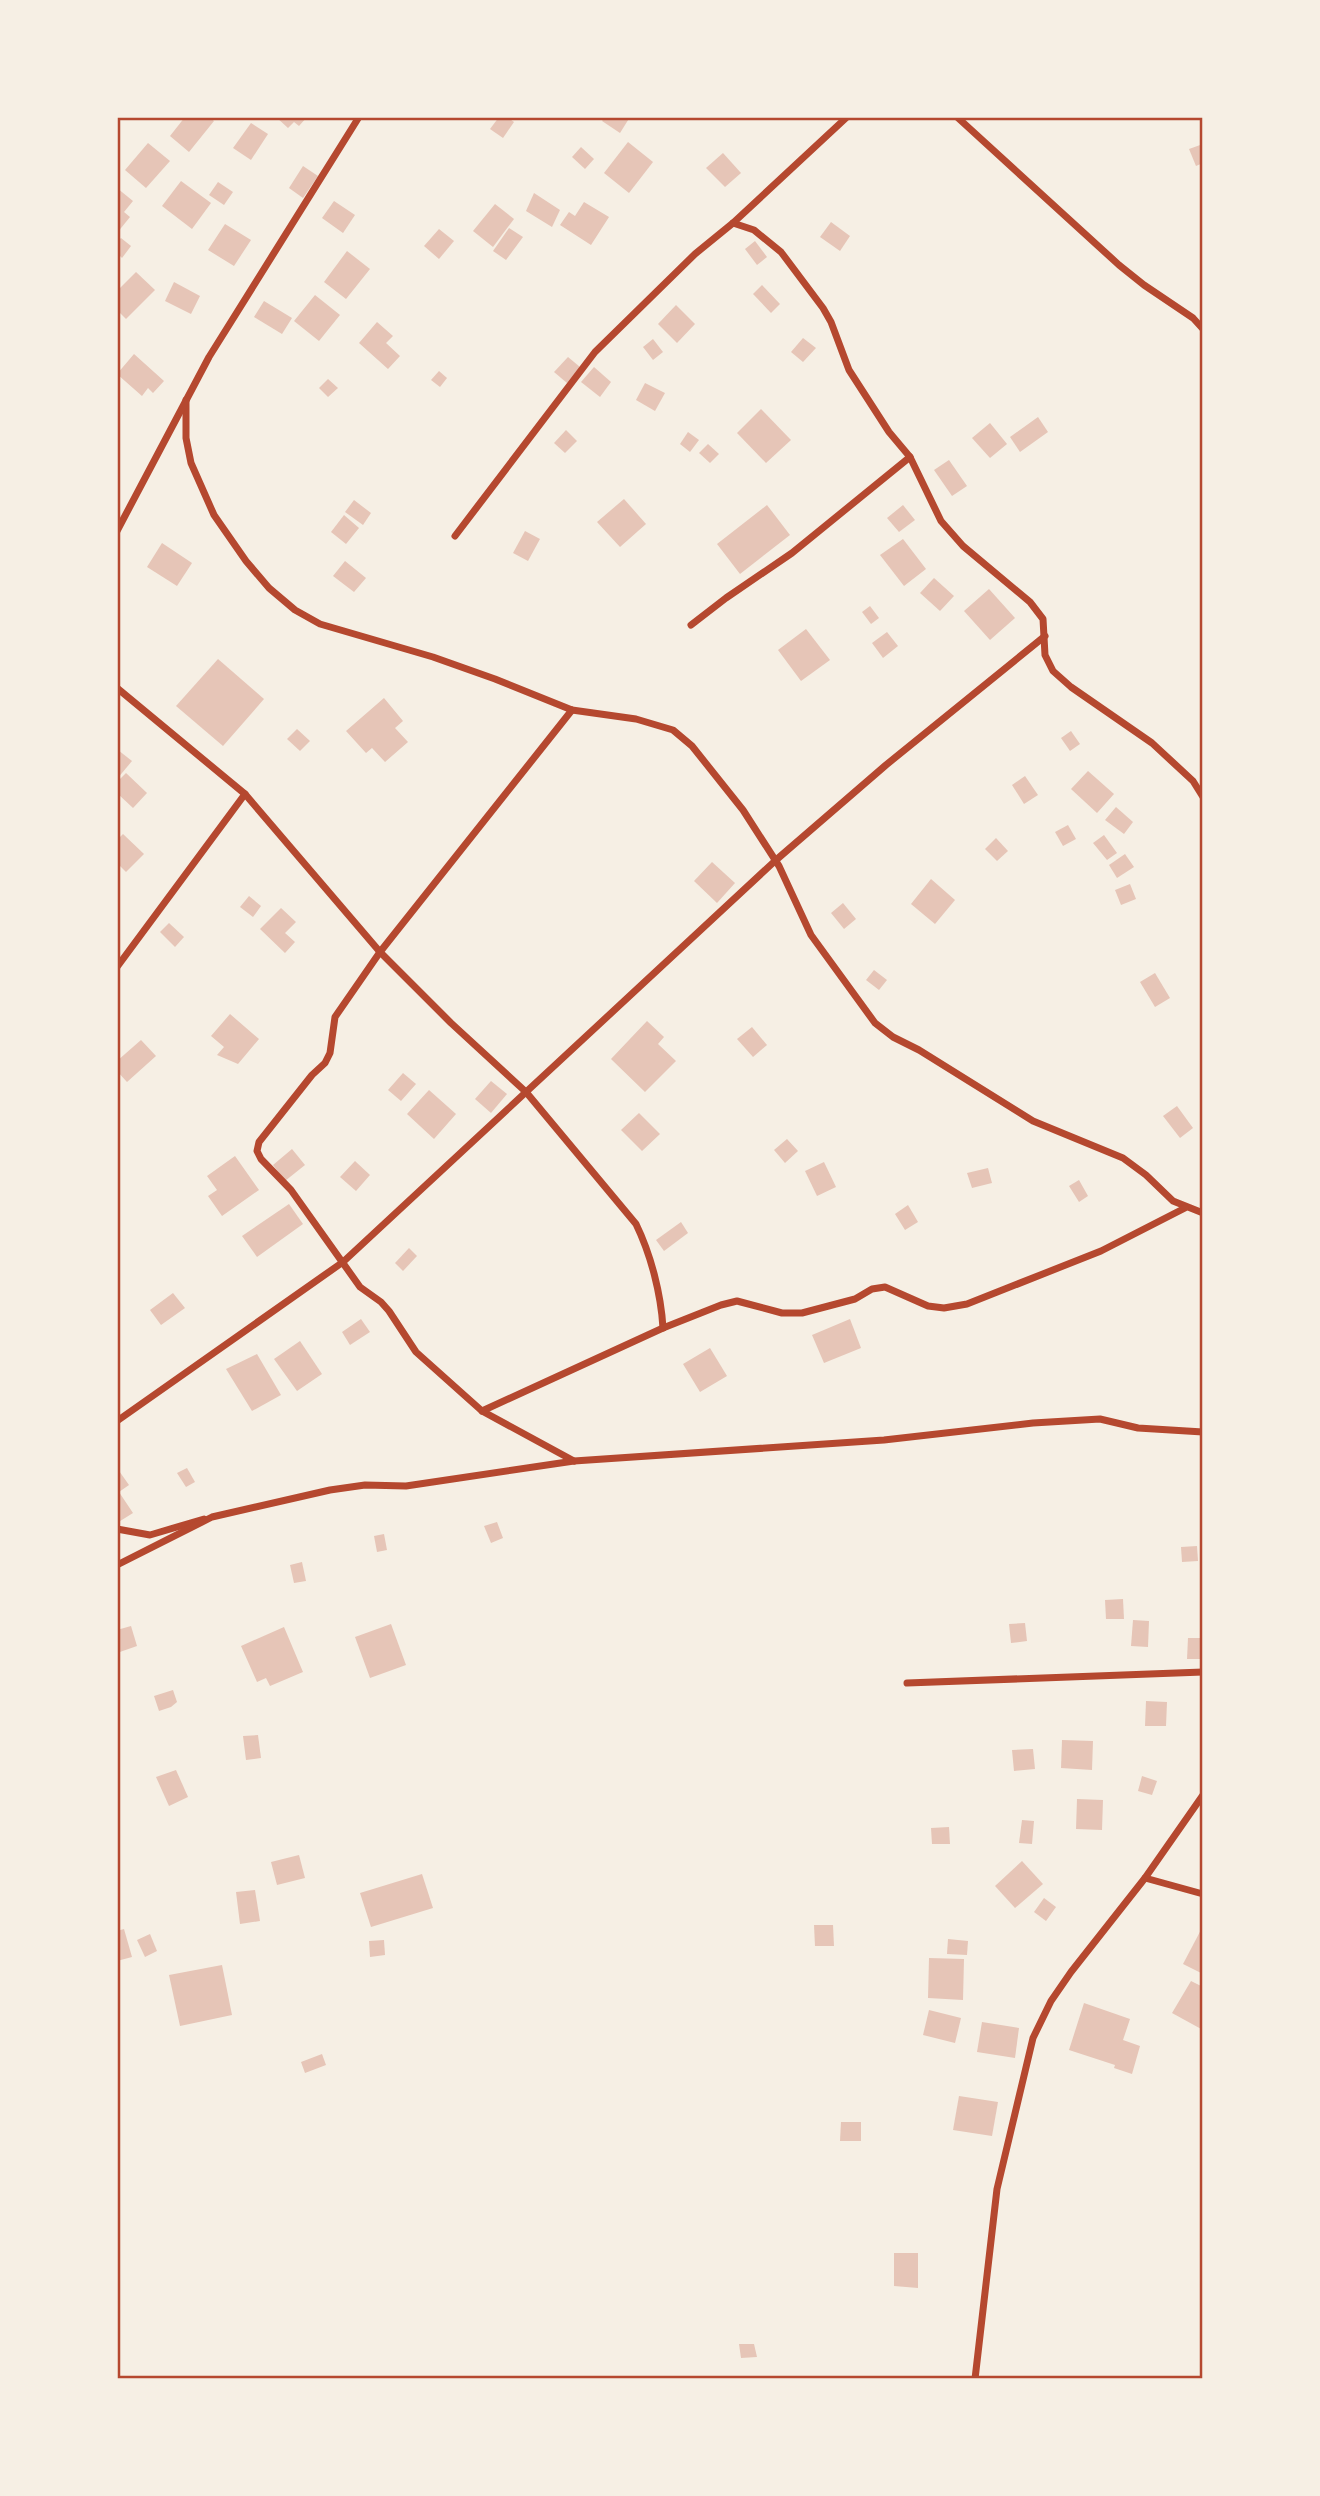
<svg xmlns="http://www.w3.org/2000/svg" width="1320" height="2496" viewBox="0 0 1320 2496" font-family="'Golos Text',sans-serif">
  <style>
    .building { fill: #e6c5b7 }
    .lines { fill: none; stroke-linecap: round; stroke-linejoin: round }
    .minor { stroke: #b5482f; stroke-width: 7 }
    .neatline { fill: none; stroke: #b5482f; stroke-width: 2.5 }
  </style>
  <rect width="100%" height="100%" fill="#f6efe4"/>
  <!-- building -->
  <g class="building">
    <polygon points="185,117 209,117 214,121 189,152 170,136"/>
    <polygon points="276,117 307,117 299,126 294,122 288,128"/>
    <polygon points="499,117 507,117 514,122 503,138 490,129"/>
    <polygon points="605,117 630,117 620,133 602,121"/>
    <polygon points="251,123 268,134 251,160 233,148"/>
    <polygon points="628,142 653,162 629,193 604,173"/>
    <polygon points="148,143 170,161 146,188 125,170"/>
    <polygon points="1203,144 1203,163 1196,166 1189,149"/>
    <polygon points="581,147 594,159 585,169 572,157"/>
    <polygon points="723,153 741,173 725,187 706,168"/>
    <polygon points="303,166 318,176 303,198 289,188"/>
    <polygon points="181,181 211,203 192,229 162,206"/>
    <polygon points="218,182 233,192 224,205 209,195"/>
    <polygon points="117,188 133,201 124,212 130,217 117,233"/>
    <polygon points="534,193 560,210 552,227 526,211"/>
    <polygon points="334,201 355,215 343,233 322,218"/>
    <polygon points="584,202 609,217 591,245 560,225 569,212 575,216"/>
    <polygon points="495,204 514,219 493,247 473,231"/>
    <polygon points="831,222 850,236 840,251 820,237"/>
    <polygon points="225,224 251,240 234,266 208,250"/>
    <polygon points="509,228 523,237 506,260 493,251"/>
    <polygon points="439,229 454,241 439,259 424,246"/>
    <polygon points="121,238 131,246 122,258 117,253 117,242"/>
    <polygon points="755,241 767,257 757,265 745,249"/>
    <polygon points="347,251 370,269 346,299 324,282"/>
    <polygon points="136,272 155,290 126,319 117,310 117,291"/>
    <polygon points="174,282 200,296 191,314 165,301"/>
    <polygon points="762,285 780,304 771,313 753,294"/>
    <polygon points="315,295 340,315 319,341 294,321"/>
    <polygon points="264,301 292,318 282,334 254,317"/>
    <polygon points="676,305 695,324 677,343 658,324"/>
    <polygon points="377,322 393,336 386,343 400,356 388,369 359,343"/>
    <polygon points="803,338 816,348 803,362 791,352"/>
    <polygon points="653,339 663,352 653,360 643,347"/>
    <polygon points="134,354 164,381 153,393 148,388 142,396 117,374"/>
    <polygon points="568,357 580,367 567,383 554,372"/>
    <polygon points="594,367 611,382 600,397 581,382"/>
    <polygon points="439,371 447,378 440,387 431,380"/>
    <polygon points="328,379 338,388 328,397 319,388"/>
    <polygon points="645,383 665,393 655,411 636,400"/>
    <polygon points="761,409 791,440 766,463 737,433"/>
    <polygon points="1038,417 1048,432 1020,452 1010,437"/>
    <polygon points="990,423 1007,444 990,458 972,438"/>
    <polygon points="566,430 577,441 565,453 554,443"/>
    <polygon points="688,432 699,440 690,452 680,444"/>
    <polygon points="708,444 719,454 710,463 699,453"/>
    <polygon points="949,460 967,486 952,496 934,470"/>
    <polygon points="624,499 646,524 620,547 597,522"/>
    <polygon points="354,500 371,513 363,525 345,512"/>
    <polygon points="767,505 790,535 740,574 717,544"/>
    <polygon points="903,505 915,520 899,532 887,518"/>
    <polygon points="344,515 359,528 346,544 331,532"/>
    <polygon points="525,531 540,539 528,561 513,553"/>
    <polygon points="903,539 926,569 904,586 880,555"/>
    <polygon points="162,543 192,563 177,586 147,567"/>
    <polygon points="345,561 366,578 354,592 333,576"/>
    <polygon points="934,578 954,596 940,611 920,593"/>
    <polygon points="989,589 1015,618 990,640 964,611"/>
    <polygon points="870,606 879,618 871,624 862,612"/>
    <polygon points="806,629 830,660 801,681 778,650"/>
    <polygon points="887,632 898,646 883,658 872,643"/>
    <polygon points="218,659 264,699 223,746 176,706"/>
    <polygon points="384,698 403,721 395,728 408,742 385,762 372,748 366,753 346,731"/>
    <polygon points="297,729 310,741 300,751 287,739"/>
    <polygon points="1071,731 1080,744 1070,751 1061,738"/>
    <polygon points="118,750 132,761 117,779 117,752"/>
    <polygon points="1088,771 1114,794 1097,813 1071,789"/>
    <polygon points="126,773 147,793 133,808 117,793 117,782"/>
    <polygon points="1025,776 1038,795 1024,804 1012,785"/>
    <polygon points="1116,807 1133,822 1124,834 1105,820"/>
    <polygon points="1068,825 1076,839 1063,846 1055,832"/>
    <polygon points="123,834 144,854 126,872 117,863 117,840"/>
    <polygon points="1104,835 1117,853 1107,860 1093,843"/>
    <polygon points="996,838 1008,851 997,861 985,849"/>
    <polygon points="1125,854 1134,867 1117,878 1109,865"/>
    <polygon points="712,862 735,883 717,903 694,881"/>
    <polygon points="931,879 955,900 935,924 911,904"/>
    <polygon points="1130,884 1136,899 1121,905 1115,890"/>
    <polygon points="249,896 261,906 253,917 240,907"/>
    <polygon points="843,903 856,919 844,929 831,913"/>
    <polygon points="281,908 296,922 285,933 295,942 285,953 260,929"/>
    <polygon points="169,923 184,937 175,947 160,932"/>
    <polygon points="874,970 887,980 879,990 866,980"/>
    <polygon points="1155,973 1170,998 1155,1007 1140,982"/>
    <polygon points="230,1014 259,1039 238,1064 217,1055 224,1047 211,1036"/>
    <polygon points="647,1021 664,1037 658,1044 676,1061 645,1092 611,1059"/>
    <polygon points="752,1027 767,1045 753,1057 737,1039"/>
    <polygon points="141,1040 156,1056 127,1082 117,1071 117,1061"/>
    <polygon points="403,1073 416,1084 401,1101 388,1090"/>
    <polygon points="491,1081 507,1094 491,1113 475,1099"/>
    <polygon points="429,1090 456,1114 434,1139 407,1114"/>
    <polygon points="1177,1106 1193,1128 1180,1138 1163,1116"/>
    <polygon points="639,1113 660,1134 642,1151 621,1130"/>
    <polygon points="787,1139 798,1151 785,1163 774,1150"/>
    <polygon points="292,1149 305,1165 285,1181 273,1165"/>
    <polygon points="235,1156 259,1190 222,1216 208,1196 217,1190 207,1176"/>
    <polygon points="355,1161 370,1175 356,1191 340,1177"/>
    <polygon points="824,1162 836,1187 817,1196 805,1171"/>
    <polygon points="988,1168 992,1183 972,1188 967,1173"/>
    <polygon points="1079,1180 1088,1196 1079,1202 1069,1186"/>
    <polygon points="289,1204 303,1224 257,1257 242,1236"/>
    <polygon points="908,1205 918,1222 905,1230 895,1214"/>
    <polygon points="681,1222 688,1233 664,1251 656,1240"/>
    <polygon points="409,1248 417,1256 403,1271 395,1263"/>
    <polygon points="173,1293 185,1308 161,1325 150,1310"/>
    <polygon points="361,1319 370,1332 350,1345 342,1332"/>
    <polygon points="850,1319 861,1348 824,1363 812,1335"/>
    <polygon points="300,1341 322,1374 297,1391 274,1359"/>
    <polygon points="710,1348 727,1376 700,1392 683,1364"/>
    <polygon points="257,1354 281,1395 252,1411 226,1369"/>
    <polygon points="117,1468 129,1485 119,1492 133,1513 117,1523"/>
    <polygon points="187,1468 195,1482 186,1487 177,1473"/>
    <polygon points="497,1522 503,1538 491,1543 484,1526"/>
    <polygon points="384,1534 387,1550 377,1552 374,1536"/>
    <polygon points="1197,1546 1198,1561 1182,1562 1181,1547"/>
    <polygon points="302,1562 306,1581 294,1583 290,1565"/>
    <polygon points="1123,1599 1124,1619 1106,1619 1105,1600"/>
    <polygon points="1133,1620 1149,1621 1148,1647 1131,1646"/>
    <polygon points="1025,1623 1027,1641 1011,1643 1009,1624"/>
    <polygon points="391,1624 406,1665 370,1678 355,1637"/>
    <polygon points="131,1626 137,1646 117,1653 117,1630"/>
    <polygon points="284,1627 303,1672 270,1686 266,1678 257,1682 241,1646"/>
    <polygon points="1188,1638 1203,1638 1203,1659 1187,1659"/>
    <polygon points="173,1690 177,1702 171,1707 159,1711 154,1696"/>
    <polygon points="1146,1701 1167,1702 1166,1726 1145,1726"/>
    <polygon points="258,1735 261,1758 246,1760 243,1736"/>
    <polygon points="1062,1740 1093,1741 1092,1770 1061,1768"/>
    <polygon points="1033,1749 1035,1769 1014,1771 1012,1750"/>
    <polygon points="176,1770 188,1797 169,1806 156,1777"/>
    <polygon points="1142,1776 1157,1781 1152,1795 1138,1791"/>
    <polygon points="1077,1799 1103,1800 1102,1830 1076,1829"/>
    <polygon points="1022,1820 1034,1821 1032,1844 1019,1843"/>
    <polygon points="949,1827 950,1844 932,1844 931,1828"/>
    <polygon points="299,1855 305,1878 277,1885 271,1862"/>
    <polygon points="1022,1861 1043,1884 1015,1908 995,1886"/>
    <polygon points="422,1874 433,1908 371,1927 360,1893"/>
    <polygon points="255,1890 260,1921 240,1924 236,1892"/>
    <polygon points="1044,1898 1056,1907 1046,1921 1034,1912"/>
    <polygon points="814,1925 833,1925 834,1946 815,1946"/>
    <polygon points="1203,1926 1203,1974 1183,1964"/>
    <polygon points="124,1929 132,1957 117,1961 117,1931"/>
    <polygon points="150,1934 157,1951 145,1957 137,1940"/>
    <polygon points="948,1939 968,1941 967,1955 947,1954"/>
    <polygon points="384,1940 385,1955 370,1957 369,1941"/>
    <polygon points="929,1958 964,1959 963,2000 928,1998"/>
    <polygon points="222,1965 232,2015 180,2026 169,1975"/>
    <polygon points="1191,1981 1203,1987 1203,2030 1172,2013"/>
    <polygon points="1084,2003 1130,2019 1123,2040 1140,2046 1132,2074 1114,2068 1115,2065 1069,2050"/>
    <polygon points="929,2010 961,2018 955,2043 923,2035"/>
    <polygon points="982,2022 1019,2028 1015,2058 977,2052"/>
    <polygon points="322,2054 326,2065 305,2073 301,2062"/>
    <polygon points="959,2096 998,2102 992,2136 953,2130"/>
    <polygon points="841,2122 861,2122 861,2141 840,2141"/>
    <polygon points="894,2253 918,2253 918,2288 894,2286"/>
    <polygon points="739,2344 754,2344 757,2357 741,2358"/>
  </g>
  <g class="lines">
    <!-- minor -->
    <g class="minor">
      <polyline points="957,117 1119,265 1144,285 1193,318 1203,329"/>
      <polyline points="733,223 754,230 781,252 823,308 831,322 849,370 889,432 910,457 941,521 963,546 1030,602 1043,619 1045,655 1053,671 1071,687 1152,743 1193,781 1203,797"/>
      <polyline points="186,400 186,438 191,463 214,515 246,561 269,588 295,610 320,624 433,657 495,679 572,710 636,719 673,730 692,746 743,810 779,866 811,935 875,1023 893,1037 919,1050 1033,1121 1123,1158 1146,1175 1173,1201 1203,1213"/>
      <polyline points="117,531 209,357 359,117"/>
      <polyline points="455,536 595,352 695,254 733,223 847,117"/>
      <polyline points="691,625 726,598 792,553 910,457"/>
      <path d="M117 688 245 794 380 952 451 1023 526 1092 636 1224C651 1255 661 1294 663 1328"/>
      <polyline points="572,710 380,952 335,1017 330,1053 325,1063 312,1075 259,1142 257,1151 261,1159 291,1190 360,1287 381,1302 389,1311 416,1352 482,1411 574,1461"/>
      <polyline points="117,967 245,794"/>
      <polyline points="482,1411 663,1328 721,1305 737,1301 782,1313 802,1313 855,1299 872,1289 885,1287 928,1306 944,1308 967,1304 1101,1251 1185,1208"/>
      <polyline points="117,1421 343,1262 776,860 886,765 1045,636"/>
      <polyline points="117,1529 150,1535 204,1519"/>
      <polyline points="117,1565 212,1517 330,1490 365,1485 406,1486 574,1461 884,1440 1033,1423 1100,1419 1138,1428 1203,1432"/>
      <polyline points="907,1683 1203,1672"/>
      <polyline points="1145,1878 1203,1894"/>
      <polyline points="975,2379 997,2189 1033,2038 1051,2001 1071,1972 1145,1878 1203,1795"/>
    </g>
  </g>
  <!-- border -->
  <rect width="1320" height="2496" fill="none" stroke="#f6efe4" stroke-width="238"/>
  <rect x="119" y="119" width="1082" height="2258" class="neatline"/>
</svg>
